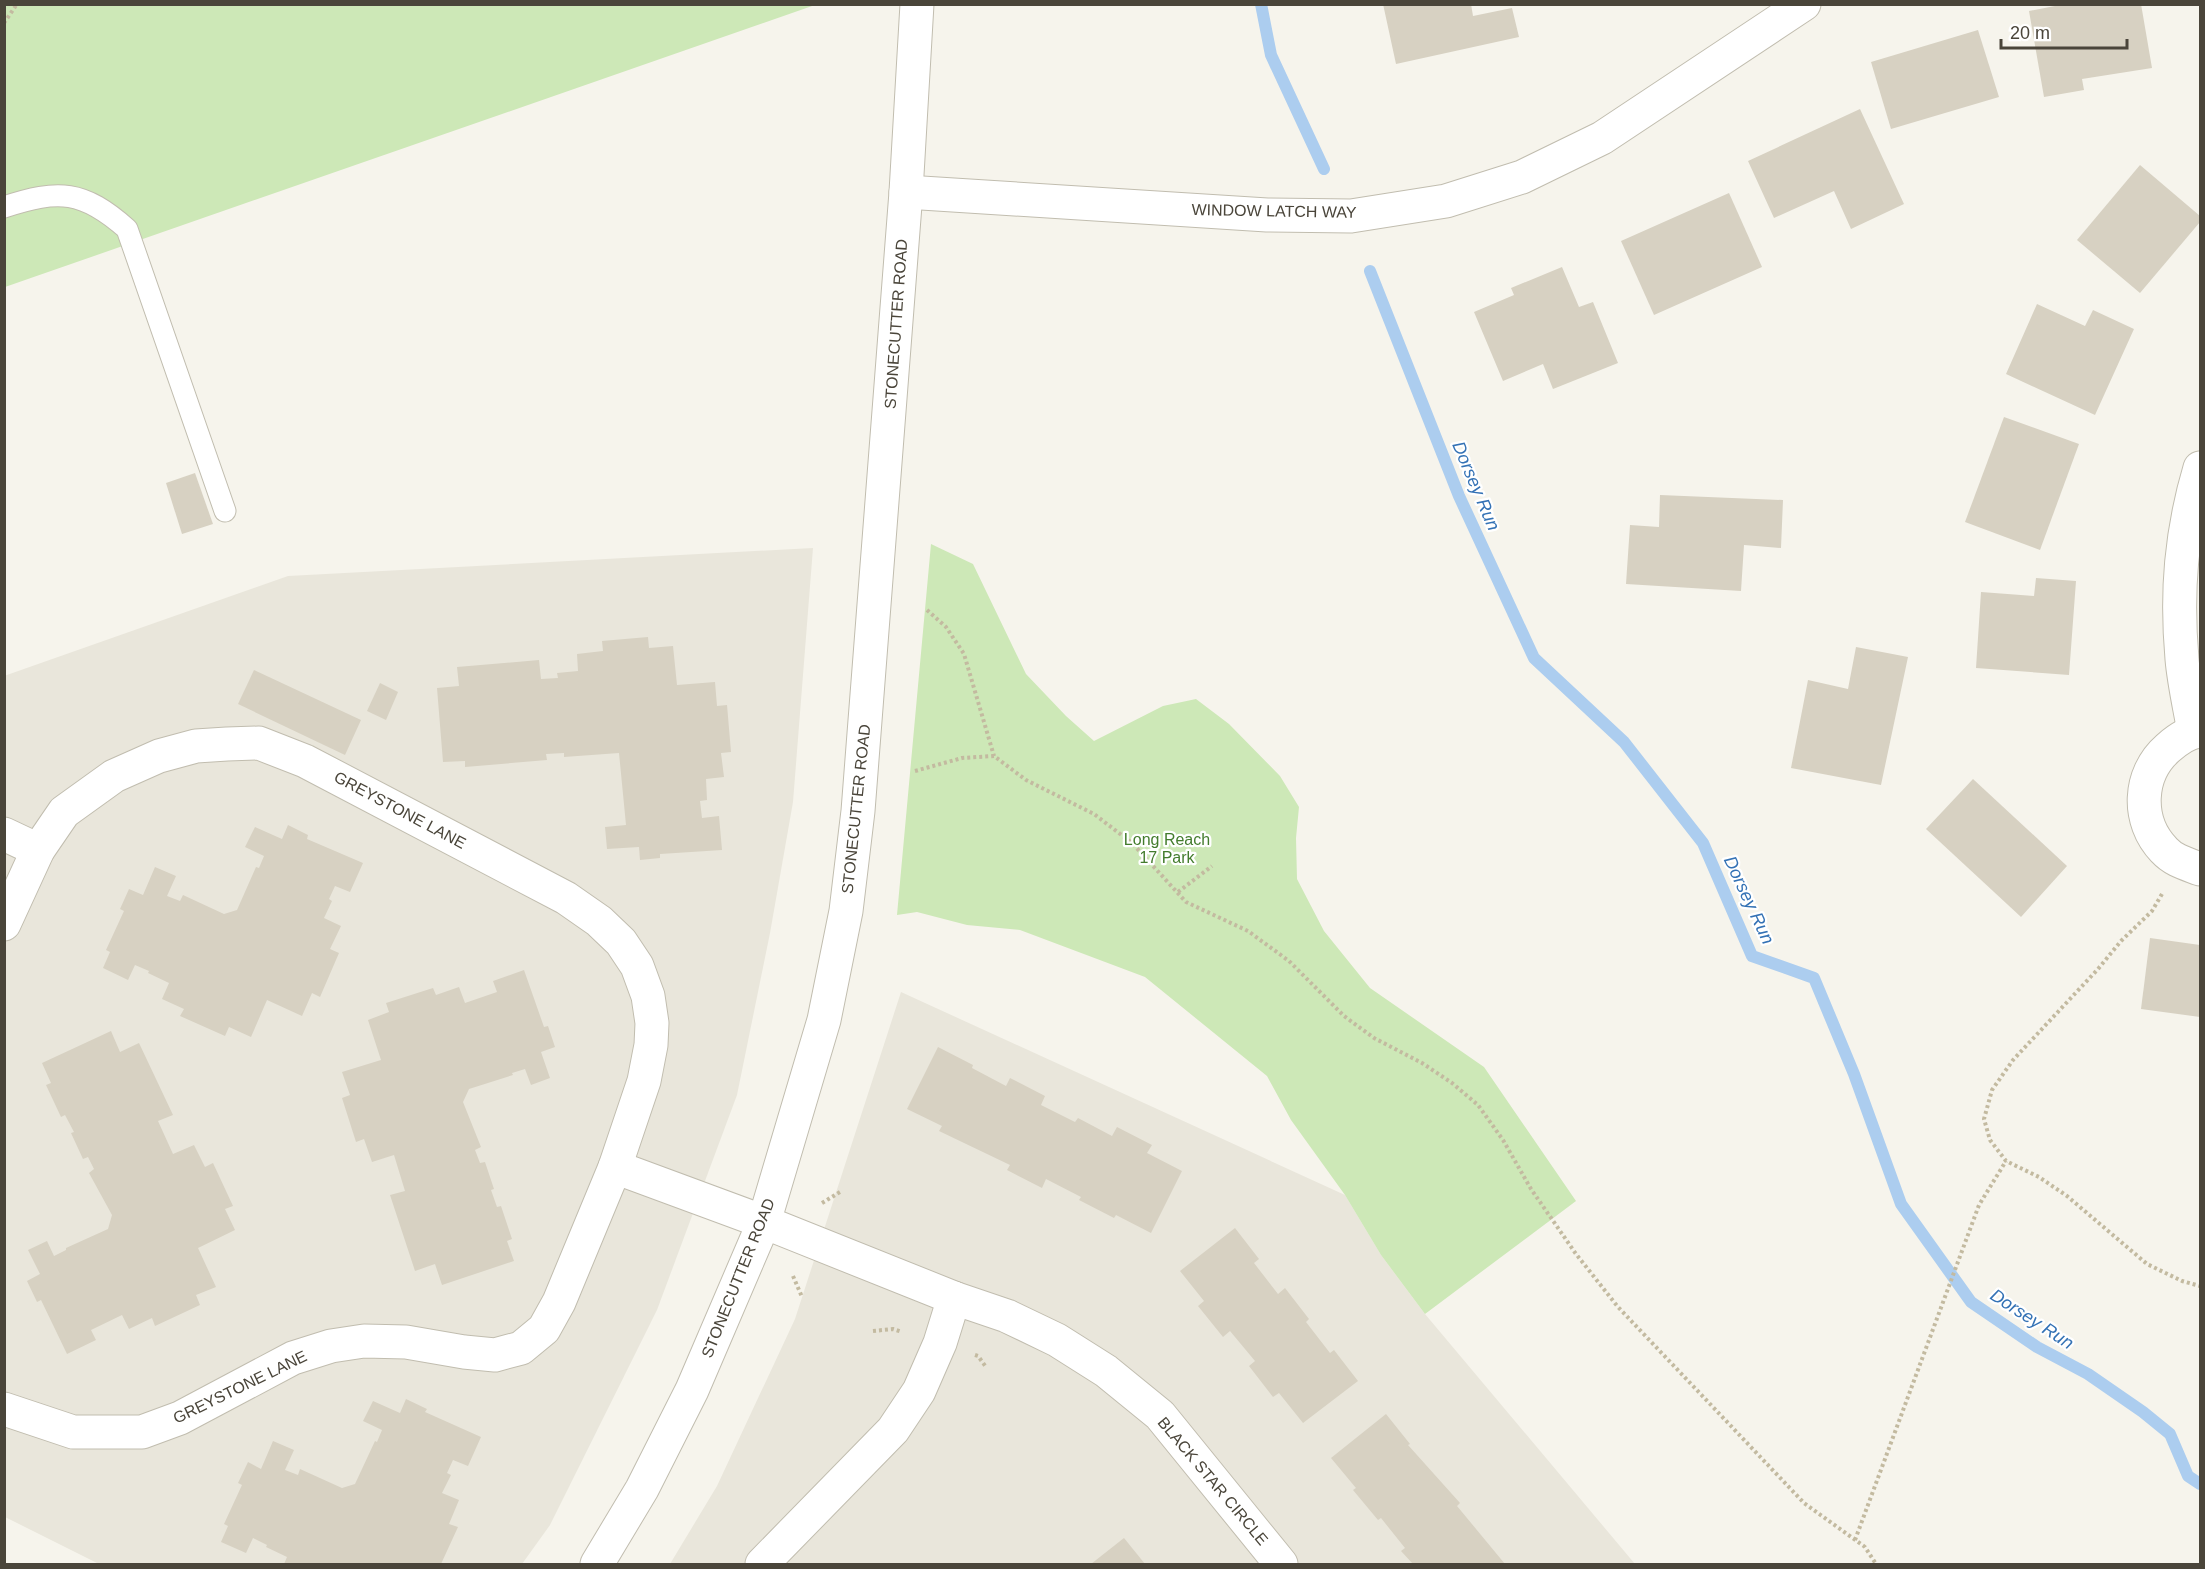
<svg xmlns="http://www.w3.org/2000/svg" width="2205" height="1569" viewBox="0 0 2205 1569" font-family="Helvetica,sans-serif">
  <style>
    .residential { fill: #e9e6db }
    .green { fill: #cde8b7 }
    .lines { fill: none; stroke-linecap: round; stroke-linejoin: round }
    .stream { stroke: #accdef; stroke-width: 12 }
    .building { fill: #d7d1c2 }
    .lane-casing { stroke: #c1bdaf; stroke-width: 23 }
    .street-casing { stroke: #c1bdaf; stroke-width: 35 }
    .path { stroke: #c3baa0; stroke-width: 4; stroke-dasharray: 3 3; stroke-linecap: butt }
    .lane { stroke: #fff; stroke-width: 21 }
    .street { stroke: #fff; stroke-width: 33 }
    .labels { text-anchor: middle; dominant-baseline: central; stroke-width: 4.5; stroke-linejoin: round; paint-order: stroke }
    .street-label { font-size: 16px; fill: #4a453a; stroke: #fff }
    .park-label { font-size: 16px; fill: #437c2d; stroke: #fff }
    .water-label { font-size: 18px; font-style: italic; fill: #3472b5; stroke: #fff }
  </style>
  <rect width="100%" height="100%" fill="#f6f4ec"/>
  <!-- residential -->
  <g class="residential">
    <polygon points="813,548 793,802 770,933 737,1095 657,1310 550,1525 522,1564 99,1564 5,1517 4,676 288,576"/>
    <polygon points="901,992 1345,1195 1381,1255 1425,1314 1635,1564 670,1564 717,1486 795,1319"/>
  </g>
  <!-- green -->
  <g class="green">
    <polygon points="5,5 815,5 5,287"/>
    <polygon points="931,544 973,564 1026,674 1066,716 1094,741 1163,706 1196,699 1229,724 1280,776 1299,807 1296,838 1297,879 1324,931 1370,988 1484,1067 1576,1201 1425,1314 1381,1255 1345,1195 1291,1120 1267,1076 1145,977 1020,930 967,925 917,912 897,915"/>
  </g>
  <g class="lines">
    <!-- stream -->
    <g class="stream">
      <polyline points="1261,4 1271,55 1324,169"/>
      <polyline points="1370,271 1459,496 1534,658 1624,742 1703,843 1752,956 1814,978 1854,1074 1901,1204 1971,1302 2037,1347 2088,1374 2143,1412 2170,1434 2188,1476 2200,1484"/>
    </g>
  </g>
  <!-- building -->
  <g class="building">
    <polygon points="1383,4 1471,4 1473,16 1512,8 1519,37 1396,64"/>
    <polygon points="2065,4 2141,4 2152,68 2082,79 2084,90 2044,97 2029,11"/>
    <polygon points="1978,30 1999,97 1891,129 1871,62"/>
    <polygon points="1860,109 1904,204 1851,229 1834,191 1774,218 1748,161"/>
    <polygon points="2140,165 2200,216 2200,222 2140,293 2077,240"/>
    <polygon points="1729,193 1762,267 1654,315 1621,241"/>
    <polygon points="1562,267 1579,307 1593,302 1618,363 1553,389 1543,364 1503,381 1474,312 1514,295 1511,288"/>
    <polygon points="2037,304 2085,326 2093,310 2134,329 2095,415 2006,374"/>
    <polygon points="2004,417 2079,444 2040,550 1965,522"/>
    <polygon points="195,473 213,524 182,534 166,483"/>
    <polygon points="1660,495 1783,500 1781,548 1744,545 1741,591 1626,584 1630,525 1659,527"/>
    <polygon points="2036,578 2076,581 2069,675 1976,668 1981,592 2034,596"/>
    <polygon points="648,637 649,648 673,646 677,685 715,682 717,706 727,705 731,752 721,753 724,777 706,779 707,800 700,801 702,818 719,816 722,850 660,854 660,858 640,860 639,847 607,849 605,827 626,825 619,753 564,757 564,753 546,754 547,760 465,767 465,761 443,762 437,688 459,686 457,667 539,660 541,679 558,678 557,673 578,671 577,654 603,651 602,641"/>
    <polygon points="1856,647 1908,657 1881,785 1791,768 1808,680 1848,689"/>
    <polygon points="254,670 361,720 345,755 238,704"/>
    <polygon points="380,683 398,692 386,720 367,711"/>
    <polygon points="1973,779 2067,866 2021,917 1926,829"/>
    <polygon points="288,825 308,835 307,839 363,863 350,892 335,886 329,899 332,901 324,918 341,926 330,949 339,953 320,997 312,993 302,1016 267,1000 251,1037 229,1027 225,1036 180,1016 184,1009 162,999 169,983 148,973 149,971 135,965 128,980 103,968 110,952 106,950 124,911 120,909 129,889 143,895 155,867 176,876 167,896 180,901 183,895 224,914 237,910 256,867 259,868 264,856 245,847 255,827 282,839"/>
    <polygon points="2150,938 2200,945 2200,1017 2141,1009"/>
    <polygon points="524,970 544,1027 548,1026 555,1047 541,1052 550,1078 531,1085 525,1069 512,1073 513,1075 469,1089 463,1102 481,1147 475,1150 480,1163 485,1162 494,1189 491,1190 497,1207 501,1206 512,1239 507,1241 514,1261 442,1285 435,1264 415,1271 390,1195 405,1191 394,1155 372,1162 364,1139 356,1142 342,1098 350,1095 342,1072 381,1060 368,1020 389,1012 386,1003 433,988 436,995 459,987 465,1003 497,992 493,981"/>
    <polygon points="111,1031 120,1052 139,1043 173,1115 158,1121 173,1154 194,1145 205,1167 213,1163 233,1206 225,1209 235,1230 198,1248 216,1287 196,1295 200,1305 155,1326 152,1318 129,1329 122,1315 91,1330 96,1340 67,1354 41,1300 37,1302 27,1281 40,1274 28,1250 47,1241 54,1256 66,1250 66,1248 108,1229 112,1215 89,1173 94,1169 88,1157 83,1159 71,1133 74,1132 65,1115 61,1117 46,1085 51,1083 42,1063"/>
    <polygon points="938,1047 973,1065 972,1068 1006,1086 1010,1078 1045,1096 1041,1105 1075,1122 1078,1118 1112,1136 1117,1127 1152,1145 1147,1153 1182,1171 1151,1233 1116,1215 1114,1218 1079,1200 1081,1197 1046,1179 1042,1188 1007,1170 1010,1165 939,1131 942,1126 907,1109"/>
    <polygon points="1235,1228 1259,1259 1254,1263 1278,1294 1285,1288 1309,1319 1306,1322 1330,1353 1334,1350 1358,1381 1303,1423 1279,1393 1273,1397 1249,1366 1255,1361 1230,1331 1223,1337 1198,1306 1204,1301 1180,1271"/>
    <polygon points="406,1399 427,1409 425,1412 481,1437 468,1466 453,1460 447,1473 451,1475 442,1493 459,1500 449,1524 458,1527 441,1564 284,1564 287,1557 266,1547 267,1545 253,1538 246,1553 221,1542 228,1526 224,1524 242,1485 238,1483 248,1462 261,1469 273,1441 294,1450 285,1470 298,1475 300,1469 342,1488 355,1484 375,1441 377,1442 382,1430 363,1421 373,1401 400,1413"/>
    <polygon points="1386,1414 1410,1444 1408,1445 1460,1503 1457,1506 1505,1564 1413,1564 1401,1551 1405,1548 1381,1518 1378,1520 1353,1490 1356,1488 1331,1458"/>
    <polygon points="1124,1538 1145,1564 1091,1564"/>
  </g>
  <g class="lines">
    <defs>
      <path id="lane" d="M4 207C59 189 83 190 127 229L225 511"/>
      <g id="street">
        <polyline points="906,192 1267,215 1351,216 1446,201 1522,177 1602,138 1804,4"/>
        <path d="M2200 731C2188 732 2177 740 2168 748 2138 774 2136 821 2164 850 2174 861 2187 864 2200 869"/>
        <path d="M2194 732C2190 708 2184 683 2182 659 2176 592 2181 532 2200 468"/>
        <polyline points="4,834 38,850"/>
        <polyline points="4,924 38,850 64,812 114,776 159,756 196,746 227,744 259,743 305,761 566,898 599,921 621,942 637,966 648,996 652,1023 651,1045 644,1081 615,1167 559,1302 544,1329 521,1348 495,1355 464,1352 406,1342 364,1341 331,1346 293,1358 180,1418 142,1432 73,1432 4,1409"/>
        <polyline points="615,1167 764,1222 954,1298 1007,1316 1057,1340 1106,1371 1160,1415 1281,1564"/>
        <polyline points="597,1564 642,1489 692,1390 764,1222 824,1020 846,911 858,811 906,192 917,4"/>
        <polyline points="762,1564 893,1430 919,1391 940,1343 954,1298"/>
      </g>
    </defs>
    <!-- lane casing -->
    <use href="#lane" class="lane-casing"/>
    <!-- street casing -->
    <use href="#street" class="street-casing"/>
    <!-- path -->
    <g class="path">
      <polyline points="4,23 17,4"/>
      <polyline points="927,610 946,627 964,654 994,756"/>
      <polyline points="915,771 962,758 994,756 1026,780 1094,814 1132,843 1186,902 1248,931 1289,961 1344,1016 1374,1038 1422,1063 1452,1083 1478,1105 1503,1140 1531,1189 1576,1254 1618,1307 1804,1503 1865,1547 1876,1564"/>
      <polyline points="1178,892 1212,866"/>
      <polyline points="2162,894 2152,911 2121,941 2098,969 2013,1060 1992,1090 1984,1119 1990,1140 2006,1161 2039,1177 2067,1196 2147,1264 2182,1281 2200,1286"/>
      <polyline points="822,1203 840,1192"/>
      <polyline points="793,1276 802,1297"/>
      <polyline points="873,1331 893,1329 902,1332"/>
      <polyline points="975,1355 978,1356 986,1367"/>
      <polyline points="1855,1540 1979,1205 2006,1161"/>
    </g>
    <!-- lane -->
    <use href="#lane" class="lane"/>
    <!-- street -->
    <use href="#street" class="street"/>
  </g>
  <g class="labels">
    <!-- street labels -->
    <g class="street-label">
      <text transform="translate(1274 211) rotate(1)">WINDOW LATCH WAY</text>
      <text transform="translate(896 324) rotate(-86)">STONECUTTER ROAD</text>
      <text transform="translate(856 809) rotate(-84)">STONECUTTER ROAD</text>
      <text transform="translate(400 810) rotate(28)">GREYSTONE LANE</text>
      <text transform="translate(738 1278) rotate(-68)">STONECUTTER ROAD</text>
      <text transform="translate(240 1387) rotate(-26)">GREYSTONE LANE</text>
      <text transform="translate(1213 1481) rotate(50)">BLACK STAR CIRCLE</text>
    </g>
    <!-- park labels -->
    <g class="park-label">
      <text x="1167" y="839">Long Reach<tspan x="1167" dy="18">17 Park</tspan></text>
    </g>
    <!-- water labels -->
    <g class="water-label">
      <text transform="translate(1476 486) rotate(67)">Dorsey Run</text>
      <text transform="translate(1749 900) rotate(65)">Dorsey Run</text>
      <text transform="translate(2032 1319) rotate(33)">Dorsey Run</text>
    </g>
  </g>
  <!-- border -->
  <rect width="2205" height="1569" fill="none" stroke="#4a453a" stroke-width="12"/>
  <!-- scale -->
  <path d="M2001 39v9h126v-9" fill="none" stroke="#4a453a" stroke-width="3"/>
  <text x="2010" y="39" font-size="18" fill="#4a453a" stroke="#ffffff" stroke-width="4.5" paint-order="stroke">20 m</text>
</svg>
